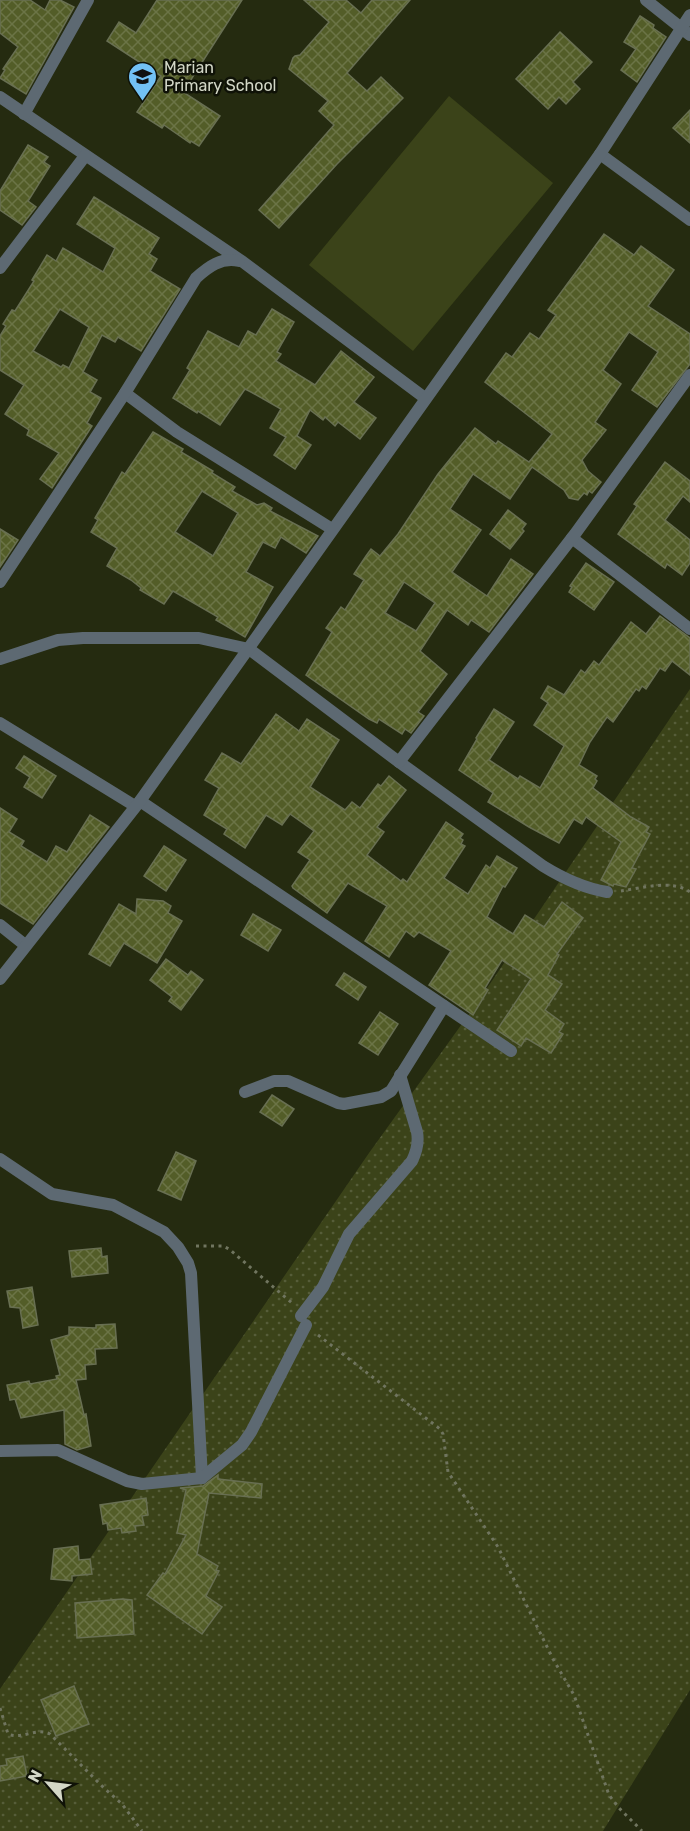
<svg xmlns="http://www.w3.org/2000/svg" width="690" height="1831" viewBox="0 0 690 1831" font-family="Rubik,sans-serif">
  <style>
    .grass { fill: url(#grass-dots) }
    .pitch { fill: #3b4319 }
    .building { fill: url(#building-cross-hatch); stroke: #686f52; stroke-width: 1.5; fill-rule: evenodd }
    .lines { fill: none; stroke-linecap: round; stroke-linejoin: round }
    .path { stroke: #70755f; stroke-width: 3; stroke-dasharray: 3 4.5; stroke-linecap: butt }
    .street { stroke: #5d6972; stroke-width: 12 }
    .labels { text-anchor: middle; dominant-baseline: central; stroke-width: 5; stroke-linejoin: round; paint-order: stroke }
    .poi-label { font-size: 16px; fill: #d3d7c7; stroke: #0f1207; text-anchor: start }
  </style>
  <defs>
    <pattern id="grass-dots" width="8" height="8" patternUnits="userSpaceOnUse" patternTransform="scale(1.5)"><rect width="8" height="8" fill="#3b4319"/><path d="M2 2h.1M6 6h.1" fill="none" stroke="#565d39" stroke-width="1.8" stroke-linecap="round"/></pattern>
    <pattern id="building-cross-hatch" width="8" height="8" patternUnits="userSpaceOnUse" patternTransform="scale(1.5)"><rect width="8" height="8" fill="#535d28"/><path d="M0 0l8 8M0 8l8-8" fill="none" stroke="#6b7446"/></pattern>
  </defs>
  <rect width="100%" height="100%" fill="#252b10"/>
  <!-- grass -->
  <polygon class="grass" points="690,689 690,1690 603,1831 0,1831 0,1689 369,1153 477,1003"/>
  <!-- pitch -->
  <polygon class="pitch" points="449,96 553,183 413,351 309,265"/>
  <!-- building -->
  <g class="building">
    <polygon points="0,0 30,0 45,10 50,0 60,0 74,7 26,94 0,78 5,70 3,69 18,47 0,33"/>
    <polygon points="157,0 242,0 183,92 220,116 199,146 191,141 190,143 164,125 162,128 137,112 161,76 107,41 119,22 136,33"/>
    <polygon points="304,0 346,0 361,13 372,0 410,0 347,73 367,91 381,77 403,98 337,164 279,228 259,210 334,125 319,111 328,101 289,69 293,58 295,56 300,55 329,22"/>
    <polygon points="640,16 654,25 653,28 666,37 637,82 621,70 636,49 624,42"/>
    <polygon points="560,32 592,62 573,82 580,89 566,104 559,97 548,109 516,79"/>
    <polygon points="690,110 690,143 673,128"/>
    <polygon points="28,145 48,157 44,162 50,166 28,201 36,207 22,225 0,210 0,191"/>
    <path d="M94 197 159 238 149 254 157 259 150 271 180 289 141 351 118 337 115 342 102 335 83 372 97 380 90 392 101 398 87 423 92 426 52 488 40 479 59 453 27 435 29 430 5 414 24 385 0 370V336L6 326 3 324 12 310 15 311 34 281 32 280 47 255 56 261 63 248 103 272 115 248 77 224ZM60 309 89 327 69 368 63 365 61 367 33 351Z"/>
    <path d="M604 234 634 255 641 246 674 270 648 306 690 334V364L657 407 632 390 658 352 629 332 603 370 621 384 595 422 606 430 582 460 588 471 601 482 592 493 589 491 587 495 584 493 578 500 569 498 564 490 532 467 510 499 473 474 450 509 481 530 452 572 487 596 511 559 533 574 489 632 471 620 468 625 447 610 420 651 447 674 418 712 424 716 411 733 405 729 402 734 379 719 377 723 369 719 306 675 332 632 326 628 341 607 345 610 364 580 354 574 366 556 371 549 380 556 398 534 438 474 475 428 496 444 498 441 529 462 552 434 485 382 506 353 512 357 530 333 539 339 556 315 548 310ZM404 582 435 603 416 631 385 613Z"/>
    <polygon points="272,309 294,322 277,352 281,354 276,361 315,385 341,351 374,377 354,402 376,418 360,439 338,422 335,426 325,417 323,420 310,410 297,436 311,445 295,469 274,455 286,437 270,428 281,409 251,392 245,389 220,425 198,411 197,413 173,398 190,370 187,368 208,331 239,347 248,331 256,335"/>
    <path d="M153 432 183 449 181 452 213 471 212 473 235 487 232 491 257 505 264 503 272 508 270 511 318 536 306 553 281 537 275 548 263 542 246 572 273 587 245 637 216 620 218 617 173 591 164 604 140 590 141 588 131 580 107 566 117 548 91 532 98 520 95 518 122 472 125 474ZM202 491 238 513 213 556 175 532Z"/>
    <polygon points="665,462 690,481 690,502 683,496 665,520 690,540 690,563 682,575 667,564 665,568 618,534 637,506 634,504"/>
    <polygon points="508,510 526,524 522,529 524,531 510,549 490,534"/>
    <polygon points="0,529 18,540 0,567"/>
    <polygon points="586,563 614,582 594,610 569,592 572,587 570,586"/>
    <polygon points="660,616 690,638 690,675 672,661 665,671 660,668 646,689 642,686 639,691 636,689 613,722 607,717 590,742 579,765 597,776 595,779 597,781 593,788 631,817 649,827 646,832 650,834 632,868 636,869 626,887 614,884 613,886 601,880 621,842 586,817 582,824 574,819 559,843 529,827 488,802 493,793 459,770 477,739 476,738 494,709 514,722 489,760 518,779 520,776 540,788 564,746 534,725 548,703 541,698 548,686 564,695 581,670 585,673 594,661 599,665 631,622 646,634"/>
    <polygon points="276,714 299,731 307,719 339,740 310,787 345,810 352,802 360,808 378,784 381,786 389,776 406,790 377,827 384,832 367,855 401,881 403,879 407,882 446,822 463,834 460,838 463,840 461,844 465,846 444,878 468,894 486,865 490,868 497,856 517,868 505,887 503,886 487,917 513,934 525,915 544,927 562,902 583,918 557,954 559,955 548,975 562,984 545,1010 564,1024 559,1032 563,1034 551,1053 526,1038 521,1046 497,1030 531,979 502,960 485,988 488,990 473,1015 429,985 451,951 419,932 414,937 406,931 389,957 365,941 387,906 348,883 327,913 293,888 292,886 310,860 298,852 314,831 290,814 282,825 266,815 245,848 224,834 227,829 204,815 219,788 205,780 222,753 241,764"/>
    <polygon points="24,756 56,776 42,798 24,787 30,777 16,768"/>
    <polygon points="0,808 17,819 9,832 24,841 21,846 47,862 56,846 67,852 90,815 109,827 33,924 0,903"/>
    <polygon points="164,846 186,860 166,891 144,876"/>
    <polygon points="137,899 163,901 171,906 168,913 182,921 157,963 124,943 110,966 89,954 119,904 136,914"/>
    <polygon points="253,914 281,930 268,951 241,935"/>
    <polygon points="166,959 188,975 191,971 203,980 181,1010 169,1001 172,997 150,980"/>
    <polygon points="344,973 366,987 358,1000 336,985"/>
    <polygon points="380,1012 398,1024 378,1055 359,1043"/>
    <polygon points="272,1095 294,1109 282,1126 260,1112"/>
    <polygon points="176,1152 196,1161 181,1200 158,1190"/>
    <polygon points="101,1248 102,1257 107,1256 108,1273 72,1277 69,1251"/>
    <polygon points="32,1287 38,1325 23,1328 20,1308 10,1307 7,1291"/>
    <polygon points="115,1324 117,1348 95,1349 96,1364 85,1365 86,1379 76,1380 84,1415 86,1414 91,1446 77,1450 65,1444 64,1410 21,1418 15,1399 10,1400 7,1385 29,1381 30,1384 57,1379 56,1376 60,1375 51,1340 69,1335 69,1327 96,1328 96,1325"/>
    <polygon points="218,1475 218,1479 262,1484 261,1498 209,1493 197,1554 218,1566 216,1570 219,1571 206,1596 222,1607 202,1634 147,1595 163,1573 165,1574 186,1535 177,1533 186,1490 180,1488 203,1486"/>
    <polygon points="146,1498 148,1515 142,1516 144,1525 135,1526 136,1531 122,1533 121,1528 108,1530 107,1523 103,1524 100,1505"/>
    <polygon points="78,1546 79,1560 90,1559 92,1574 72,1576 72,1581 51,1579 54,1549"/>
    <polygon points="122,1599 132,1600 134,1634 77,1638 75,1603"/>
    <polygon points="74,1686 89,1724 56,1736 41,1700"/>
    <polygon points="23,1756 27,1776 0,1781 0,1766 7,1765 6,1759"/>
  </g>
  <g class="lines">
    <!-- path -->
    <g class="path">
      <path d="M621 891C642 888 672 879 690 892"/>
      <polyline points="196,1246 223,1246 229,1249 292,1303"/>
      <polyline points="318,1335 440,1429 443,1434 448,1472 498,1547 553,1659 574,1695 609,1795 619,1808 642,1831"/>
      <path d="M0 1708 8 1734C22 1740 36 1727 50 1734L105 1789 122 1804 142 1831"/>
    </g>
    <!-- street -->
    <g class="street">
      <polyline points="646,0 690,35"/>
      <polyline points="0,97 243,262 425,398"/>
      <polyline points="24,114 88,0"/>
      <polyline points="600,154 690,220"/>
      <polyline points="0,268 85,156"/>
      <polyline points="125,393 177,432 332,529"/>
      <polyline points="572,538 690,629"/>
      <path d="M0 582 125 393 196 278C208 267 221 257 239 261"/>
      <path d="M0 659 58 640 83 638H199L249 649 399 762 543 866C564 879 583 888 607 892"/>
      <polyline points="0,723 135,806"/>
      <polyline points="399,762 575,534 690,375"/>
      <polyline points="140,801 511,1051"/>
      <polyline points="0,925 25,945"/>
      <polyline points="0,979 140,801 600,154 690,15"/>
      <polyline points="245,1092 274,1081 288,1081 338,1103 344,1104 381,1097 391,1091 444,1006"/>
      <polyline points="0,1159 52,1194 113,1205 164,1232 178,1247 188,1263 191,1273 202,1478"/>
      <path d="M301 1316 323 1287 349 1234 412 1161C417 1151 419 1143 417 1132L400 1075"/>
      <polyline points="0,1451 58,1450 127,1481 142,1484 202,1478 242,1445 251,1432 306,1325"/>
    </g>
  </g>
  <!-- icons -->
  <defs>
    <symbol id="school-pin" viewBox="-11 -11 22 30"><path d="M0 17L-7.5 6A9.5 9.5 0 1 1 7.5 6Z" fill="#72c1f5" stroke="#0f1207"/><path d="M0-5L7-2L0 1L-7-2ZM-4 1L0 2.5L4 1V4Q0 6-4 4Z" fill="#111"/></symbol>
  </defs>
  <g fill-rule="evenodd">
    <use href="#school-pin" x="126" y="60" width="33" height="45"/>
  </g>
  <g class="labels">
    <!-- poi labels -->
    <g class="poi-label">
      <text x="164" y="67">Marian<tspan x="164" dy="18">Primary School</tspan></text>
    </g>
  </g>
  <!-- north arrow -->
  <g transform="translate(48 1783) rotate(298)" stroke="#0f1207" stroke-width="4.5" paint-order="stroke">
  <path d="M0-4.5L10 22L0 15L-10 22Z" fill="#d3d7c7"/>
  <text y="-9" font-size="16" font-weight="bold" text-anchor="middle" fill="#d3d7c7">N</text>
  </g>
</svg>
